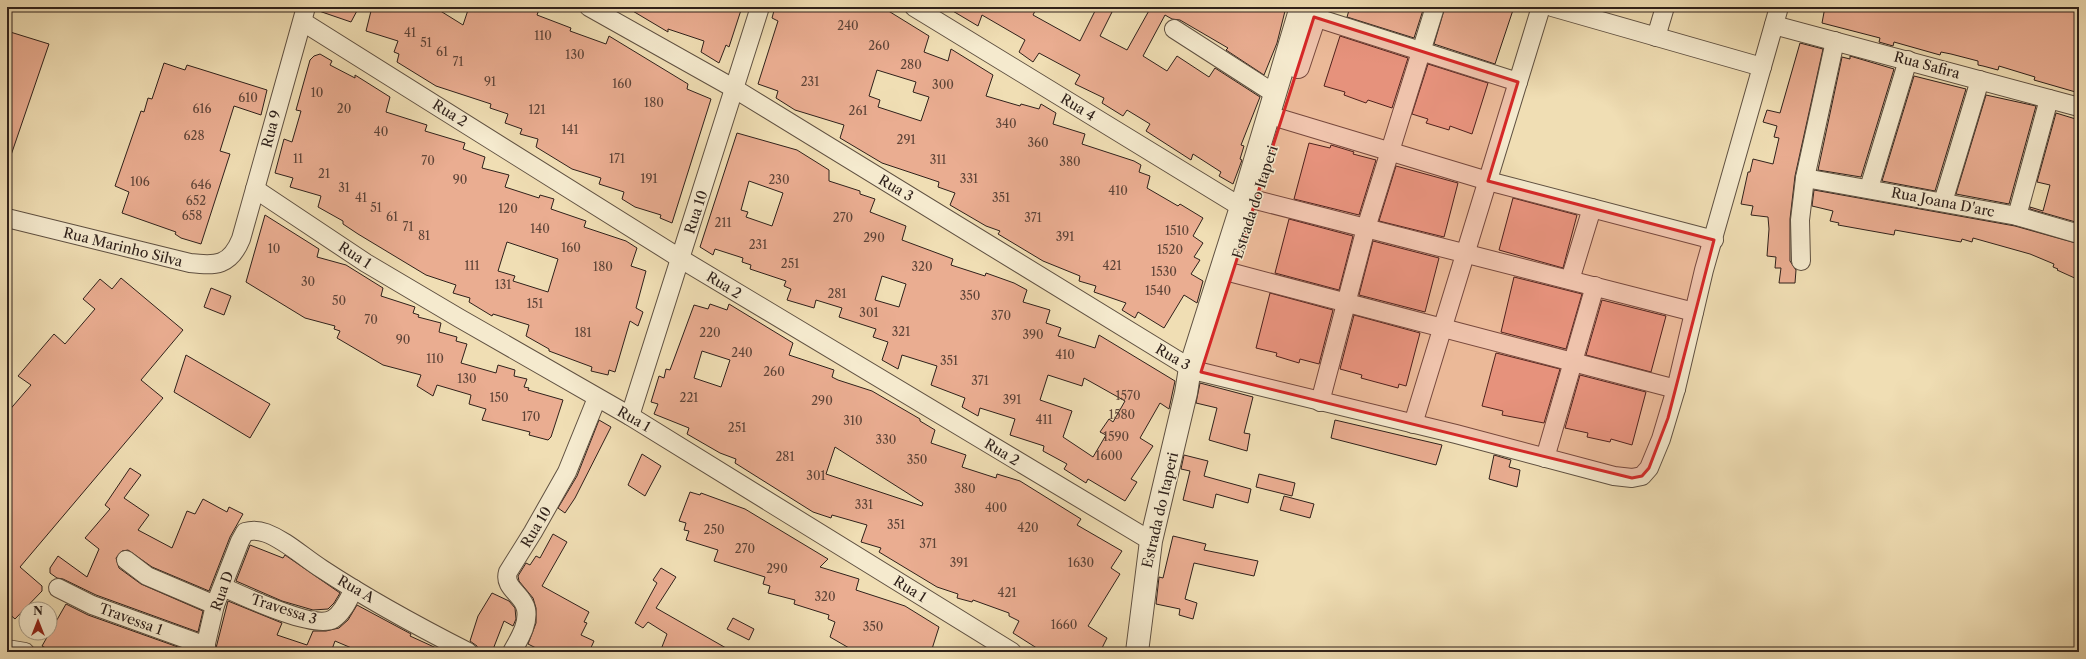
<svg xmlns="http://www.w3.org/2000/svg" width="2086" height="659" viewBox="0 0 2086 659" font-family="'Libre Caslon Text',serif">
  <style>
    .building { fill: #eaad91; stroke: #2f211b; fill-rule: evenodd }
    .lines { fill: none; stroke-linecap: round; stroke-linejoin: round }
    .minor-casing { stroke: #5f5041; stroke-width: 20 }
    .tertiary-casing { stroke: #5f5041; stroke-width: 24 }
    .minor { stroke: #f5eace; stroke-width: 18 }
    .tertiary { stroke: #f5eace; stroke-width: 22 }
    .marked { fill: #d62828; fill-opacity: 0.2; stroke: #d62828; stroke-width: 3; stroke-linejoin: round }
    .labels { text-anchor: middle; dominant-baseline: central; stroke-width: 3; stroke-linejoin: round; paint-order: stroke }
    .number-label { font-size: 12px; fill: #5e4438 }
    .street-label { font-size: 14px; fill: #2f211b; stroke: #f5eace }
  </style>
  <rect width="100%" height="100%" fill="#f0deb4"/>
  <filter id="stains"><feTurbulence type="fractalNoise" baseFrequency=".005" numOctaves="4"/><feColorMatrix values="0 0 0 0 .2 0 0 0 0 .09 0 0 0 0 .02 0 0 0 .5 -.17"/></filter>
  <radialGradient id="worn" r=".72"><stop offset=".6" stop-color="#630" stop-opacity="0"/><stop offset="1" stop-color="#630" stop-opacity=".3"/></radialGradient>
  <!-- building -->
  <g class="building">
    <polygon points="316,7 359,7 351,22 316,10"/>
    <polygon points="372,7 434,7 463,25 469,7 540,7 537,15 571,28 570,31 606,44 609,36 688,84 687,89 711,99 672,223 660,218 661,215 635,207 622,199 624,192 599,184 601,178 572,169 536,147 538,139 520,134 522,129 505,123 508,114 490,108 491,104 436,86 397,62 399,54 394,52 398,41 366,31"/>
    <polygon points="626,7 742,7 729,47 726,45 719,63 701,52 704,41 668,29 668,32"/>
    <path d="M775 7H882L929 36 924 52 948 61 951 49 993 75 986 96 1020 106 1021 104 1039 109 1041 104 1056 113 1053 124 1085 134 1082 144 1134 161 1141 165 1139 172 1150 176 1147 188 1178 206 1180 204 1203 218 1193 236 1203 243 1194 257 1200 260 1191 274 1203 281 1197 303 1184 295 1164 328 1138 312 1135 318 1122 310 1126 303 1094 292 1096 286 1079 281 1080 276 1043 261 998 234 1000 231 986 226 950 205 955 193 938 187 939 182 882 163 840 138 844 125 795 110 776 98 778 91 758 84 778 21 772 18ZM877 70 916 82 913 92 929 97 921 121 878 107 880 100 869 96Z"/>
    <polygon points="946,7 1037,7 1033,15 1080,41 1097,7 1103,7 1112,12 1100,36 1127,50 1151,7 1286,7 1277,43 1264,75 1226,50 1228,48 1180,20 1172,19 1165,15 1143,56 1167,71 1177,56 1209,77 1215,68 1260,97 1241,145 1244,146 1240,159 1242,160 1233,184 1219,176 1221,172 1193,154 1191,160 1146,131 1150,124 1127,110 1123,116 1102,103 1104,98 1075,84 1080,75 1039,53 1033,62 1019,52 1025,40 982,15 978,26"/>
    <polygon points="1350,7 1424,7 1414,38 1347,17"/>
    <polygon points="1445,7 1514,7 1495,64 1434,44"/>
    <polygon points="1825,7 2079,7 2079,93 2034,80 2035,77 1999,66 1998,70 1983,66 1978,65 1978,61 1951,54 1941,52 1940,55 1894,42 1893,46 1879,42 1880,38 1822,23"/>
    <polygon points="7,31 49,44 9,161 7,161"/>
    <polygon points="1340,36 1408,58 1392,108 1368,100 1366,103 1344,95 1345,92 1324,86"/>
    <polygon points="1800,43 1823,49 1795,176 1790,219 1790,261 1796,270 1795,283 1779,283 1781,268 1775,268 1776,257 1767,256 1769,229 1768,217 1751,215 1753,206 1741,204 1748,172 1750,172 1753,159 1773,164 1779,138 1774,137 1777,126 1763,122 1767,110 1780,113"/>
    <path d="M320 54 332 61 330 65 355 78V75L390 97 386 112 427 125 425 131 465 143 463 149 485 157 482 168 509 175 505 187 539 198 540 195 554 199 551 209 586 221 584 227 626 241 637 248 631 266 646 271 636 308 643 312 638 326 630 321 615 372 609 370 608 375 591 371 592 367 549 351V349L526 336 529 325 493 314 492 316 469 302 470 298 453 293 456 285 426 275 358 234 343 224V221L318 207 321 196 290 187 293 178 275 173 284 139 292 142 301 111 296 110 310 60 314 56ZM507 242 558 259 548 292 513 281 515 276 498 271Z"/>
    <polygon points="1850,56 1894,69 1861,177 1818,170 1842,57 1850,59"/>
    <polygon points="164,63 185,70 187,65 200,69 267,90 261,115 234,106 220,151 230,154 201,244 181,238 175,234 176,232 122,213 129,192 115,186 141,111 144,112 148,98 152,99"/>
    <polygon points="1428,64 1488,83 1472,134 1450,126 1449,130 1426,123 1428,119 1412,114"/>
    <polygon points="1914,76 1966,89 1935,191 1882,181"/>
    <polygon points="1986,95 2036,106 2009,204 1956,194"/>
    <polygon points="2056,113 2079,120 2079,223 2030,209 2030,207 2043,211 2050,185 2037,182"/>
    <path d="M737 133 797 150 829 170V181L860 191V194L875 199 870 212 906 226 902 240 953 259 951 265 985 276 986 273 1014 283 1027 290 1023 302 1050 310 1046 323 1061 328 1058 336 1095 348 1099 335 1175 381 1169 409 1160 403 1140 438 1153 446 1131 479 1137 482 1125 501 1088 479 1086 483 1064 469 1067 464 1043 451 1044 446 1010 435 1015 419 980 408 978 416 962 407 965 398 931 385 937 366 902 355 898 369 882 360 888 342 873 337 876 329 839 317 842 308 816 300 814 308 787 300 791 289 784 286 786 281 750 269 751 265 742 262 743 258 715 249 713 255 700 247ZM749 181 783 193 772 226 746 217 748 212 741 210ZM882 276 906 284 899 307 875 300ZM1048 375 1082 386 1084 378 1125 401 1113 422 1109 419 1100 432 1106 435 1093 457 1063 437 1072 411 1040 400Z"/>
    <polygon points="1309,143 1330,148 1331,145 1354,152 1353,154 1376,160 1359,215 1294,199"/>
    <polygon points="1396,166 1458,183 1444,237 1379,221"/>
    <polygon points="1814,190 2015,226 2079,244 2079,280 2057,270 2058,269 2053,267 2054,264 2030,254 1973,238 1972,242 1962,239 1961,242 1895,230 1894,235 1838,225 1839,223 1830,221 1833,211 1812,206"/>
    <polygon points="1513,198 1577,215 1563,268 1499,250"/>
    <polygon points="265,215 319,249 317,257 346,265 383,288 381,296 415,307 413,313 419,315 418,317 441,323 439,332 457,337 456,341 467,344 461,363 496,373 498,365 515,370 514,376 527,379 524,387 529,388 528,390 563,400 551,437 548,440 529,435 530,432 482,420 486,409 469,404 471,395 437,385 433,396 417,386 421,375 383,365 337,338 340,331 334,329 335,326 305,318 246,282"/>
    <polygon points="1289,219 1353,236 1339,290 1275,273"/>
    <polygon points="1373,241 1439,258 1425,312 1359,295"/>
    <polygon points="1514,277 1582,294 1566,349 1501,332"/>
    <polygon points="121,278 183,330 141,380 163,398 20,567 42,586 42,591 15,619 7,612 7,413 31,385 18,376 54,334 65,344 95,309 83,299 100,279 112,289"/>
    <polygon points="211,288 231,296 224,315 204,307"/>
    <polygon points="1270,293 1333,310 1319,364 1300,359 1299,363 1276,356 1277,353 1256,348"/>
    <polygon points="1602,300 1666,316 1651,372 1586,355"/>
    <path d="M710 304 727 310 729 304 793 343 789 355 834 370 832 377 838 380 872 391 920 419V421L935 430 931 443 966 455 962 467 996 478 997 474 1020 481 1081 519 1077 525 1122 551 1111 568 1120 574 1088 626 1107 638 1100 652H1043L1013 633 1019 621 1009 616V613L973 600 972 602 957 598 958 594 937 587 879 552 881 548 861 542 867 525 832 515 831 518 813 512 735 463 736 459 720 453 687 434 689 428 654 414 658 404 651 402 659 376 664 378 666 369 670 370 694 305 708 309ZM702 351 730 360 721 387 694 378ZM835 447 923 503 922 506 826 474Z"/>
    <polygon points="1354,315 1420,333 1406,386 1399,384 1398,388 1361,378 1362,375 1340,369"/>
    <polygon points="1496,353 1560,369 1544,423 1502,415 1503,411 1482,406"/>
    <polygon points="186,355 270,404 250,438 174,392"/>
    <polygon points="1580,375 1646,392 1632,445 1611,439 1610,442 1587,437 1588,433 1565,428"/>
    <polygon points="1200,383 1253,397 1244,433 1250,434 1247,451 1209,440 1217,408 1196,403"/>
    <polygon points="599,420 611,427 575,498 565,513 558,508 577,476"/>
    <polygon points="1335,420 1442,445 1436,465 1331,438"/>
    <polygon points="642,454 661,466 645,496 628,485"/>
    <polygon points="1184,455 1208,461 1204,476 1251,489 1248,503 1216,494 1213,508 1183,500 1190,471 1181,469"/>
    <polygon points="1494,455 1511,460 1509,467 1520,470 1517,487 1489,479"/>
    <polygon points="130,468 141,475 124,498 149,515 138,530 172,548 187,511 195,514 203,499 227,512 229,507 243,514 230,537 209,591 152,567 128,550 122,551 116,558 119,568 141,584 203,611 198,632 96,595 63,579 57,578 50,573 50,568 58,556 87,577 99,549 85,538 110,509 105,505"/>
    <polygon points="1259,474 1295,483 1292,496 1256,487"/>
    <polygon points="690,492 700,495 701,493 745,509 828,559 820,567 859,579 856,590 905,606 939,627 931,652 856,652 830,637 835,622 828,619 829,615 794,604 795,600 768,593 770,586 763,584 765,577 714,561 718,550 686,540 689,531 684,530 686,523 679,521"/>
    <polygon points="1284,496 1314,504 1310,518 1280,510"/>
    <polygon points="553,534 567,542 542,586 589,612 584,622 587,623 581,635 594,641 589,652 544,652 528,644 536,623 536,608 533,598 519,581 518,576 526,563 530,565 536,556 540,558"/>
    <polygon points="1173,536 1206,544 1204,550 1258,561 1254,576 1194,563 1185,599 1197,603 1193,619 1179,615 1180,609 1156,604 1159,577 1163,578"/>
    <polygon points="250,545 283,558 285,555 340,593 334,603 328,609 313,610 282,601 236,581"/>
    <polygon points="661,568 676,577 656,608 733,652 660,652 667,634 648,622 643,628 635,623 657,583 653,580"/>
    <polygon points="492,593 509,601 515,608 516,619 513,626 504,621 492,652 478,652 477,646 470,641 478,616"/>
    <polygon points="228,601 282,623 277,635 307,645 313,631 326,631 339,628 348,620 357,605 411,634 410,636 445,652 361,652 335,641 331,652 215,652"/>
    <polygon points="66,604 88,615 192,652 53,652 42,646"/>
    <polygon points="733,618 754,629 749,640 727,629"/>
  </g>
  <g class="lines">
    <defs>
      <g id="minor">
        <polyline points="589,7 735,89 1190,368 1201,372 1456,434 1614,476 1632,478 1642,476 1649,468 1661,439 1676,389 1704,270 1779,7"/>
        <polyline points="914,7 1241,207"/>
        <polyline points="1552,7 1762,67"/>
        <polyline points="1314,17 1518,82"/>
        <polyline points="303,22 681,259 1151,541"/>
        <polyline points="1774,25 2079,107"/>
        <polyline points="1174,29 1275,94"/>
        <polyline points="1656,37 1665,7"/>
        <polyline points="1282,119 1488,181 1714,240"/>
        <polyline points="1805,178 2017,216 2079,234"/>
        <polyline points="1869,188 1908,60"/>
        <polyline points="255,189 366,263 459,318 630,416 1012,652"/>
        <polyline points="1256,200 1694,312"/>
        <polyline points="1943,202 1980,80"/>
        <polyline points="2017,216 2049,99"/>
        <path d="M7 218 190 263C216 266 230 266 241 239L306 7"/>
        <polyline points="1801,261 1800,220 1805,178 1835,41"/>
        <polyline points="1233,273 1676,389"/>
        <polyline points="1570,280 1592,208"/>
        <polyline points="1320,402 1366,228 1435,7"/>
        <polyline points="630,416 760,7"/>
        <polyline points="1413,424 1541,7"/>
        <polyline points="1545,458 1595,286"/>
        <polyline points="126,560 147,576 215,605"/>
        <path d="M223 587C243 596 315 630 333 619 343 613 349 598 354 589"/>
        <polyline points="58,588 92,605 206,646"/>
        <polyline points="7,649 25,652"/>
        <path d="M204 652 215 605 240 541 245 532C252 530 258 530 266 533 287 541 303 557 322 569 369 600 419 627 468 652"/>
        <path d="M512 652C519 639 529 624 526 609 523 594 503 588 508 572L533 532 567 472 597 398"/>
      </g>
      <g id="tertiary">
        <polyline points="1298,67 1318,7"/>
        <polyline points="1137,652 1151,541 1186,393 1190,368 1241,207 1301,7"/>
      </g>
    </defs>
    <!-- minor casing -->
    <use href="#minor" class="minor-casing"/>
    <!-- tertiary casing -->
    <use href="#tertiary" class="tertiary-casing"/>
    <!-- minor -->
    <use href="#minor" class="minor"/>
    <!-- tertiary -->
    <use href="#tertiary" class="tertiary"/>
  </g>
  <!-- marked area -->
  <path class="marked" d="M1314 17 1518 82 1488 181 1714 240 1668 418 1649 468 1642 476 1632 478 1201 372Z"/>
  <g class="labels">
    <!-- number labels -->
    <g class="number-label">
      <text x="848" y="25">240</text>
      <text x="410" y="32">41</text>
      <text x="543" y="35">110</text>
      <text x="426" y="42">51</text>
      <text x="879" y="45">260</text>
      <text x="442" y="51">61</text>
      <text x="575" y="54">130</text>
      <text x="458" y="61">71</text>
      <text x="911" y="64">280</text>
      <text x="490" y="81">91</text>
      <text x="810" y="81">231</text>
      <text x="622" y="83">160</text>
      <text x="943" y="84">300</text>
      <text x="317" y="92">10</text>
      <text x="248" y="97">610</text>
      <text x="654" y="102">180</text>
      <text x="202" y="108">616</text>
      <text x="344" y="108">20</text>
      <text x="537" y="109">121</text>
      <text x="858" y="110">261</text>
      <text x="1006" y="123">340</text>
      <text x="570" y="129">141</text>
      <text x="381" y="131">40</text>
      <text x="194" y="135">628</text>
      <text x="906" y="139">291</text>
      <text x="1038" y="142">360</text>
      <text x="298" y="158">11</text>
      <text x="617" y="158">171</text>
      <text x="938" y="159">311</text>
      <text x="428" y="160">70</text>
      <text x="1070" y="161">380</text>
      <text x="324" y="173">21</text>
      <text x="649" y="178">191</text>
      <text x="969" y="178">331</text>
      <text x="460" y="179">90</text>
      <text x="779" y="179">230</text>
      <text x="140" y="181">106</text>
      <text x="201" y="184">646</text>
      <text x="344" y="187">31</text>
      <text x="1118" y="190">410</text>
      <text x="361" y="197">41</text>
      <text x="1001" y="197">351</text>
      <text x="196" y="200">652</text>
      <text x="376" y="207">51</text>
      <text x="508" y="208">120</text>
      <text x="192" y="215">658</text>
      <text x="392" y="216">61</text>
      <text x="843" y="217">270</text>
      <text x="1033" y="217">371</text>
      <text x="723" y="222">211</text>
      <text x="408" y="226">71</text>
      <text x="540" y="228">140</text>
      <text x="1177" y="230">1510</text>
      <text x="424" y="235">81</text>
      <text x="1065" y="236">391</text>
      <text x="874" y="237">290</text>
      <text x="758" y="244">231</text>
      <text x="571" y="247">160</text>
      <text x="274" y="248">10</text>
      <text x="1170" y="249">1520</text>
      <text x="790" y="263">251</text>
      <text x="472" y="265">111</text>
      <text x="1112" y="265">421</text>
      <text x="603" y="266">180</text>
      <text x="922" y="266">320</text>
      <text x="1164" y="271">1530</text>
      <text x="308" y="281">30</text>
      <text x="503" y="284">131</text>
      <text x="1158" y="290">1540</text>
      <text x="837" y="293">281</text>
      <text x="970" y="295">350</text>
      <text x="339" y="300">50</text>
      <text x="535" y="303">151</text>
      <text x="869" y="312">301</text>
      <text x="1001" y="315">370</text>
      <text x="371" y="319">70</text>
      <text x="901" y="331">321</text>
      <text x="583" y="332">181</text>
      <text x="710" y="332">220</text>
      <text x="1033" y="334">390</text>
      <text x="403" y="339">90</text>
      <text x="742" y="352">240</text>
      <text x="1065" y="354">410</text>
      <text x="435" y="358">110</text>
      <text x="949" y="360">351</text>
      <text x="774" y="371">260</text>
      <text x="467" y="378">130</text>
      <text x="980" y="380">371</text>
      <text x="1128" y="395">1570</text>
      <text x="499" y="397">150</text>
      <text x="689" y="397">221</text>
      <text x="1012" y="399">391</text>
      <text x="822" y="400">290</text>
      <text x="1122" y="414">1580</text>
      <text x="531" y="416">170</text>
      <text x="1044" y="419">411</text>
      <text x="853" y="420">310</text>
      <text x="737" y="427">251</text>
      <text x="1116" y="436">1590</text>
      <text x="886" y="439">330</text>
      <text x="1109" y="455">1600</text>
      <text x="785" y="456">281</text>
      <text x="917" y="459">350</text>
      <text x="816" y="475">301</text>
      <text x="965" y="488">380</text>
      <text x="864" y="504">331</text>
      <text x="996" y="507">400</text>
      <text x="896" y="524">351</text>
      <text x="1028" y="527">420</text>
      <text x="714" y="529">250</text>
      <text x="928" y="543">371</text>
      <text x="745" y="548">270</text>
      <text x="959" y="562">391</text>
      <text x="1081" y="562">1630</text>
      <text x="777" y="568">290</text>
      <text x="1007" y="592">421</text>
      <text x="825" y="596">320</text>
      <text x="1064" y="624">1660</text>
      <text x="873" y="626">350</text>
    </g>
    <!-- street labels -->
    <g class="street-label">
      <text transform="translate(1927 65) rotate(15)">Rua Safira</text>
      <text transform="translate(1078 107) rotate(31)">Rua 4</text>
      <text transform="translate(450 113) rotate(32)">Rua 2</text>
      <text transform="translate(271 129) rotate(-75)">Rua 9</text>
      <text transform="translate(896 188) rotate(31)">Rua 3</text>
      <text transform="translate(1255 202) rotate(-72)">Estrada do Itaperi</text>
      <text transform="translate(1943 202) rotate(11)">Rua Joana D'arc</text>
      <text transform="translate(696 212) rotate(-72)">Rua 10</text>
      <text transform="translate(123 247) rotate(14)">Rua Marinho Silva</text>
      <text transform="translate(355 255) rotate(33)">Rua 1</text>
      <text transform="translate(724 285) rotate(31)">Rua 2</text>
      <text transform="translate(1173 357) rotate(30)">Rua 3</text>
      <text transform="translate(634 419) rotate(30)">Rua 1</text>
      <text transform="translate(1002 452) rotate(31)">Rua 2</text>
      <text transform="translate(1160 510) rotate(-77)">Estrada do Itaperi</text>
      <text transform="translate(536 527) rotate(-59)">Rua 10</text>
      <text transform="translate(356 589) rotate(30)">Rua A</text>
      <text transform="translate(910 589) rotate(32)">Rua 1</text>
      <text transform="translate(222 591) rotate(-70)">Rua D</text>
      <text transform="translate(284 609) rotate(18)">Travessa 3</text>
      <text transform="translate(131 619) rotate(20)">Travessa 1</text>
    </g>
  </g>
  <!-- margin -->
  <rect width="2086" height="659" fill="none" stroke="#f0deb4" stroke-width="24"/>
  <rect x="8" y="8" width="2070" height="643" fill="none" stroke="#2f211b" stroke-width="2"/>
  <rect x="12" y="12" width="2062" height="635" fill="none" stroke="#2f211b"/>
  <!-- north arrow -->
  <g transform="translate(38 621)"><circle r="19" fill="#f5eace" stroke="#a69a86"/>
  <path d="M0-3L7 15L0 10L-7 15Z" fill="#8f2418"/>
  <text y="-6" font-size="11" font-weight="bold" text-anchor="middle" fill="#2f211b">N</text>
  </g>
  <rect width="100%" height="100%" filter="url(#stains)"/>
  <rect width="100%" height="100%" fill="url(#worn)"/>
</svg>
